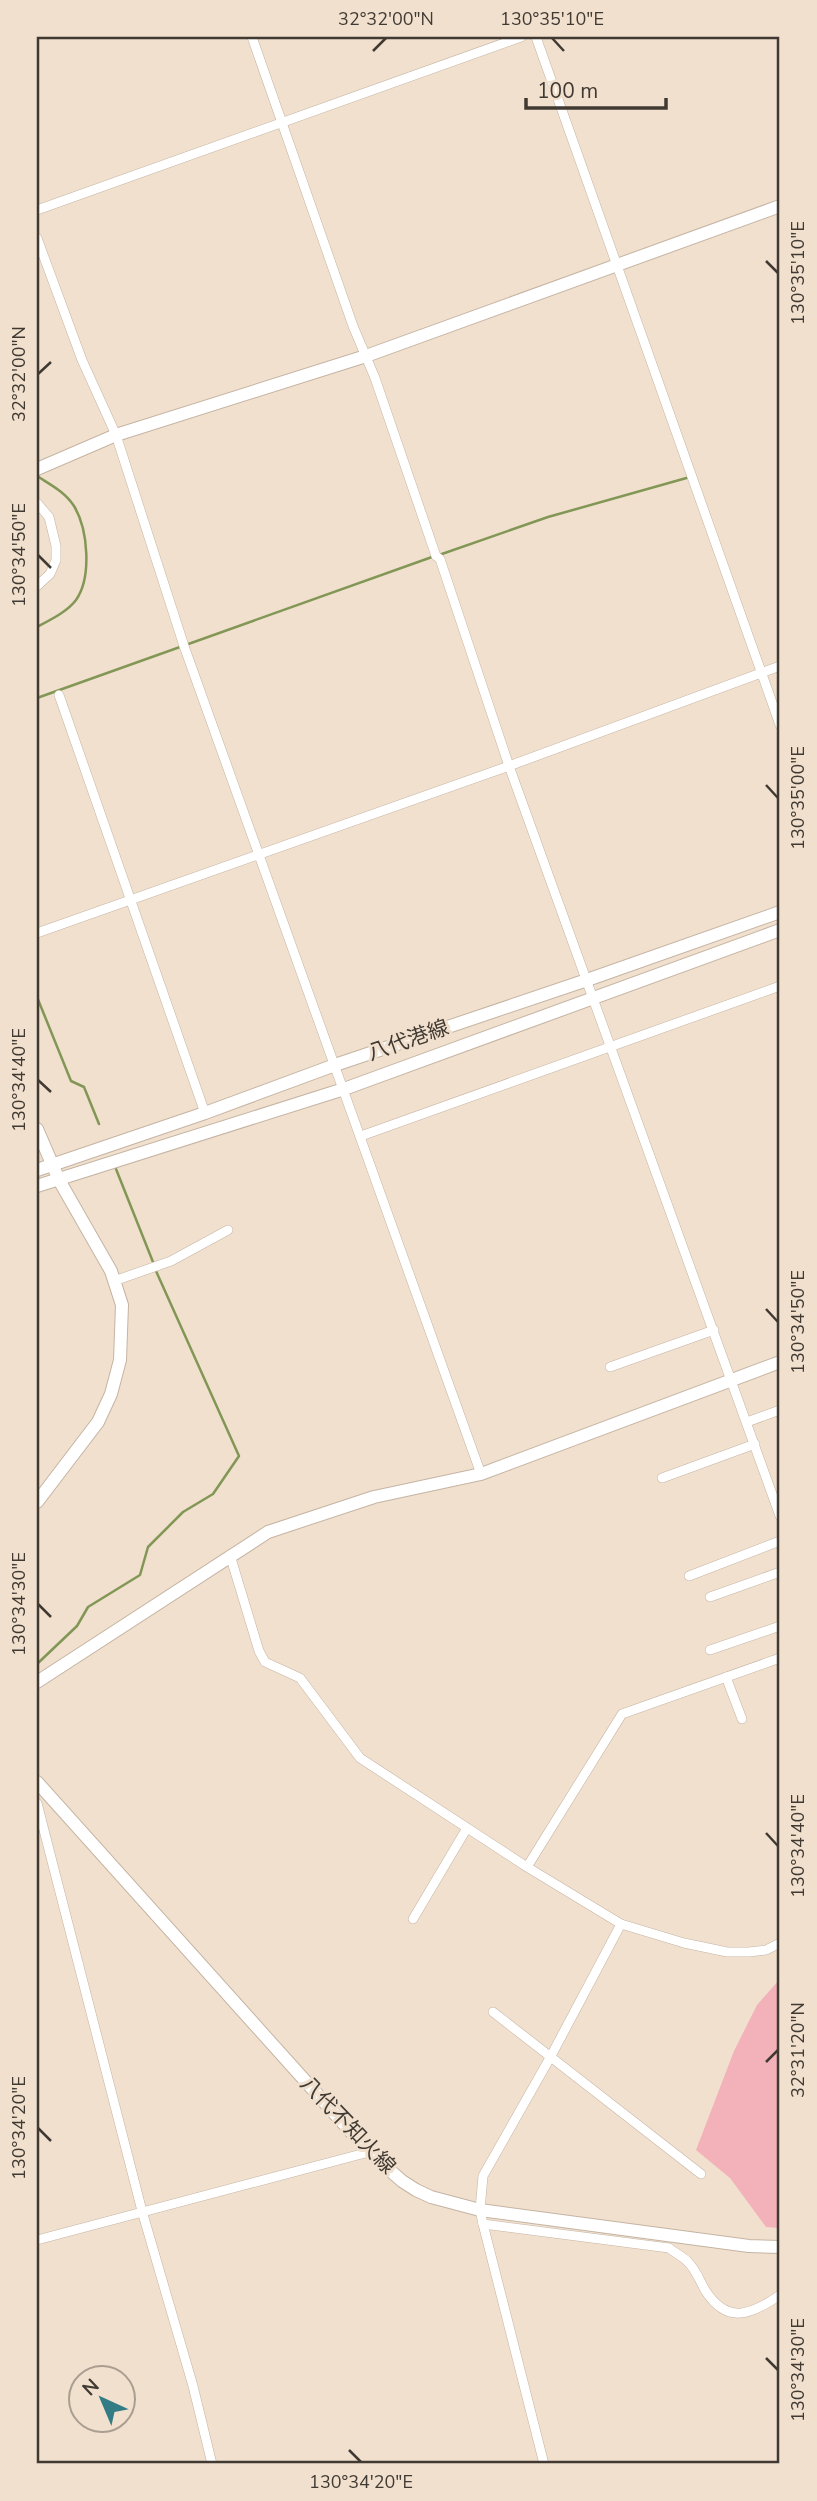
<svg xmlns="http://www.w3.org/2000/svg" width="817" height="2501" viewBox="0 0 817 2501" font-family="'Nunito Sans','Noto Sans JP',sans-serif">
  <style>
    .park { fill: #f3b1b9 }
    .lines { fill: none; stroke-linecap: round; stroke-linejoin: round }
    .stream { stroke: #829756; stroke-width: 2.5 }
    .minor-casing { stroke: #c5b4a3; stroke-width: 10 }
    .tertiary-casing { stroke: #c5b4a3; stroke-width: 14 }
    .secondary-casing { stroke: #c5b4a3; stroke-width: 14 }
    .minor { stroke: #fff; stroke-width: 9 }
    .tertiary { stroke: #fff; stroke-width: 12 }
    .secondary { stroke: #fff; stroke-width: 12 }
    .ticks { fill: none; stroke: #403a33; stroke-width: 2.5 }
    .labels { text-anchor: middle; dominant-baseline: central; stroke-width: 6; stroke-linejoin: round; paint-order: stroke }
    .street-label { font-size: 21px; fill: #403a33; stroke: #f1e0ce }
    .neatline { fill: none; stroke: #403a33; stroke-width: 2.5 }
    .ticks-label { font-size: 18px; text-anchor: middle; fill: #403a33 }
  </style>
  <rect width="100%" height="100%" fill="#f1e0ce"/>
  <!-- park -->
  <polygon class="park" points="780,1979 780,2228 766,2227 730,2178 696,2150 734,2051 757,2005"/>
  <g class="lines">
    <!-- stream -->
    <g class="stream">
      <path d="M37 476C51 485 65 492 74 506 88 529 92 577 76 600 67 612 50 620 37 627"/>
      <polyline points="439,555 548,517 690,477"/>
      <polyline points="37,698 432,557"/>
      <polyline points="37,997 71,1081 84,1087 99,1124"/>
      <polyline points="116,1169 153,1262"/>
      <polyline points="37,1664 77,1626 88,1607 140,1575 148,1547 183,1512 213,1494 239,1456 156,1271"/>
    </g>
    <defs>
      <g id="minor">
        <polyline points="252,37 353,326 375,378 436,556 440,559 509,766 780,1516"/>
        <polyline points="536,37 780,725"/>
        <polyline points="37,210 521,37"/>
        <polyline points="37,238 82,360 116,435 184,646 481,1474"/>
        <polyline points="37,503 49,517 56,546 56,560 50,574 37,586"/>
        <polyline points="59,695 205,1113"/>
        <polyline points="37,933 509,766 780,666"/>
        <polyline points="361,1136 780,986"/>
        <polyline points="114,1281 171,1261 228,1230"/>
        <polyline points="610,1367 714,1330"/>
        <polyline points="747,1422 780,1410"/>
        <polyline points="662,1478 755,1444"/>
        <polyline points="230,1555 259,1651 265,1662 300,1678 360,1758 527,1867 621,1924 684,1943 727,1952 749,1952 766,1950 780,1943"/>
        <polyline points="689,1576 780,1541"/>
        <polyline points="710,1597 780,1572"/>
        <polyline points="710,1650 780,1626"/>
        <polyline points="726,1677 742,1719"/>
        <polyline points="37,1803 142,2211 193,2386 212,2464"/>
        <polyline points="527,1867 622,1714 780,1658"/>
        <polyline points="413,1919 467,1828"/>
        <polyline points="493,2012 701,2174"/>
        <path d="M483 2224 669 2248C675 2253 682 2256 687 2261 695 2268 700 2281 705 2290 727 2325 751 2315 780 2295"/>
        <polyline points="37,2240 369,2152"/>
        <polyline points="544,2464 483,2224 480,2210 483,2176 551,2056 621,1924"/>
      </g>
      <g id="tertiary">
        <polyline points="37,469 116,435 366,356 780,206"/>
        <polyline points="37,1682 268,1532 374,1497 481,1474 780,1362"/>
      </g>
      <g id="secondary">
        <polyline points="37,1129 59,1180 111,1271 122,1305 120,1360 111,1394 98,1422 37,1502"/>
        <polyline points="37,1170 205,1113 335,1065 587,980 780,912"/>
        <polyline points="37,1186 344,1089 780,930"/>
        <polyline points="37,1782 369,2152 402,2181 416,2190 431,2197 480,2210 749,2246 780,2247"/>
      </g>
    </defs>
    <!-- minor casing -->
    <use href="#minor" class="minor-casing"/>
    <!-- tertiary casing -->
    <use href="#tertiary" class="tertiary-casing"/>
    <!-- secondary casing -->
    <use href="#secondary" class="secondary-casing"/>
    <!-- minor -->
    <use href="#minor" class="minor"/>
    <!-- tertiary -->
    <use href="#tertiary" class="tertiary"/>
    <!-- secondary -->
    <use href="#secondary" class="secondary"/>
  </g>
  <!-- ticks -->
  <path class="ticks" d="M552 38 564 51M373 51 386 38M766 261 778 273M38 374 51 362M38 555 51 568M766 785 778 798M38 1080 51 1092M766 1309 778 1322M38 1604 51 1617M766 1833 778 1846M766 2062 778 2050M38 2128 51 2141M766 2358 778 2370M349 2450 361 2462"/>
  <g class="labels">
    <!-- street labels -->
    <g class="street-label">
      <text transform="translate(408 1040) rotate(-19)">八代港線</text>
      <text transform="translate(348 2125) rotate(46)">八代不知火線</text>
    </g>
  </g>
  <!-- border -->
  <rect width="817" height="2501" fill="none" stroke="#f1e0ce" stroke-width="77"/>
  <!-- north arrow -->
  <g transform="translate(102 2399) rotate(316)"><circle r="33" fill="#f1e0ce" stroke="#aa9e90" stroke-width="2"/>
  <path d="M0-5L12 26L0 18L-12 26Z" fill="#347c85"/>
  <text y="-10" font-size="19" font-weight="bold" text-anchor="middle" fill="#403a33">N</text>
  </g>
  <!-- scale -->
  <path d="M526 98v10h140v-10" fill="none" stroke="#403a33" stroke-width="3.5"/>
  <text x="537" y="98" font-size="21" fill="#403a33" stroke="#f1e0ce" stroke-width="5" paint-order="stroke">100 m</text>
  <rect x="38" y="38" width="740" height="2424" class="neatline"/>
  <g class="ticks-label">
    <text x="386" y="25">32°32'00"N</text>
    <text x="552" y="25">130°35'10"E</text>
    <text transform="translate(798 273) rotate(-90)" y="6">130°35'10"E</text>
    <text transform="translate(19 374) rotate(-90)" y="6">32°32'00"N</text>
    <text transform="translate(19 555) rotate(-90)" y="6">130°34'50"E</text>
    <text transform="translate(798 798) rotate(-90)" y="6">130°35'00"E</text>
    <text transform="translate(19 1080) rotate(-90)" y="6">130°34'40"E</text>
    <text transform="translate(798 1322) rotate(-90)" y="6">130°34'50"E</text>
    <text transform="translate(19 1604) rotate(-90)" y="6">130°34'30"E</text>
    <text transform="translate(798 1846) rotate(-90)" y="6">130°34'40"E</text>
    <text transform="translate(798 2050) rotate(-90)" y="6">32°31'20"N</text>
    <text transform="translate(19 2128) rotate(-90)" y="6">130°34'20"E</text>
    <text transform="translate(798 2370) rotate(-90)" y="6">130°34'30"E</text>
    <text x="361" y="2488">130°34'20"E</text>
  </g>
</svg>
